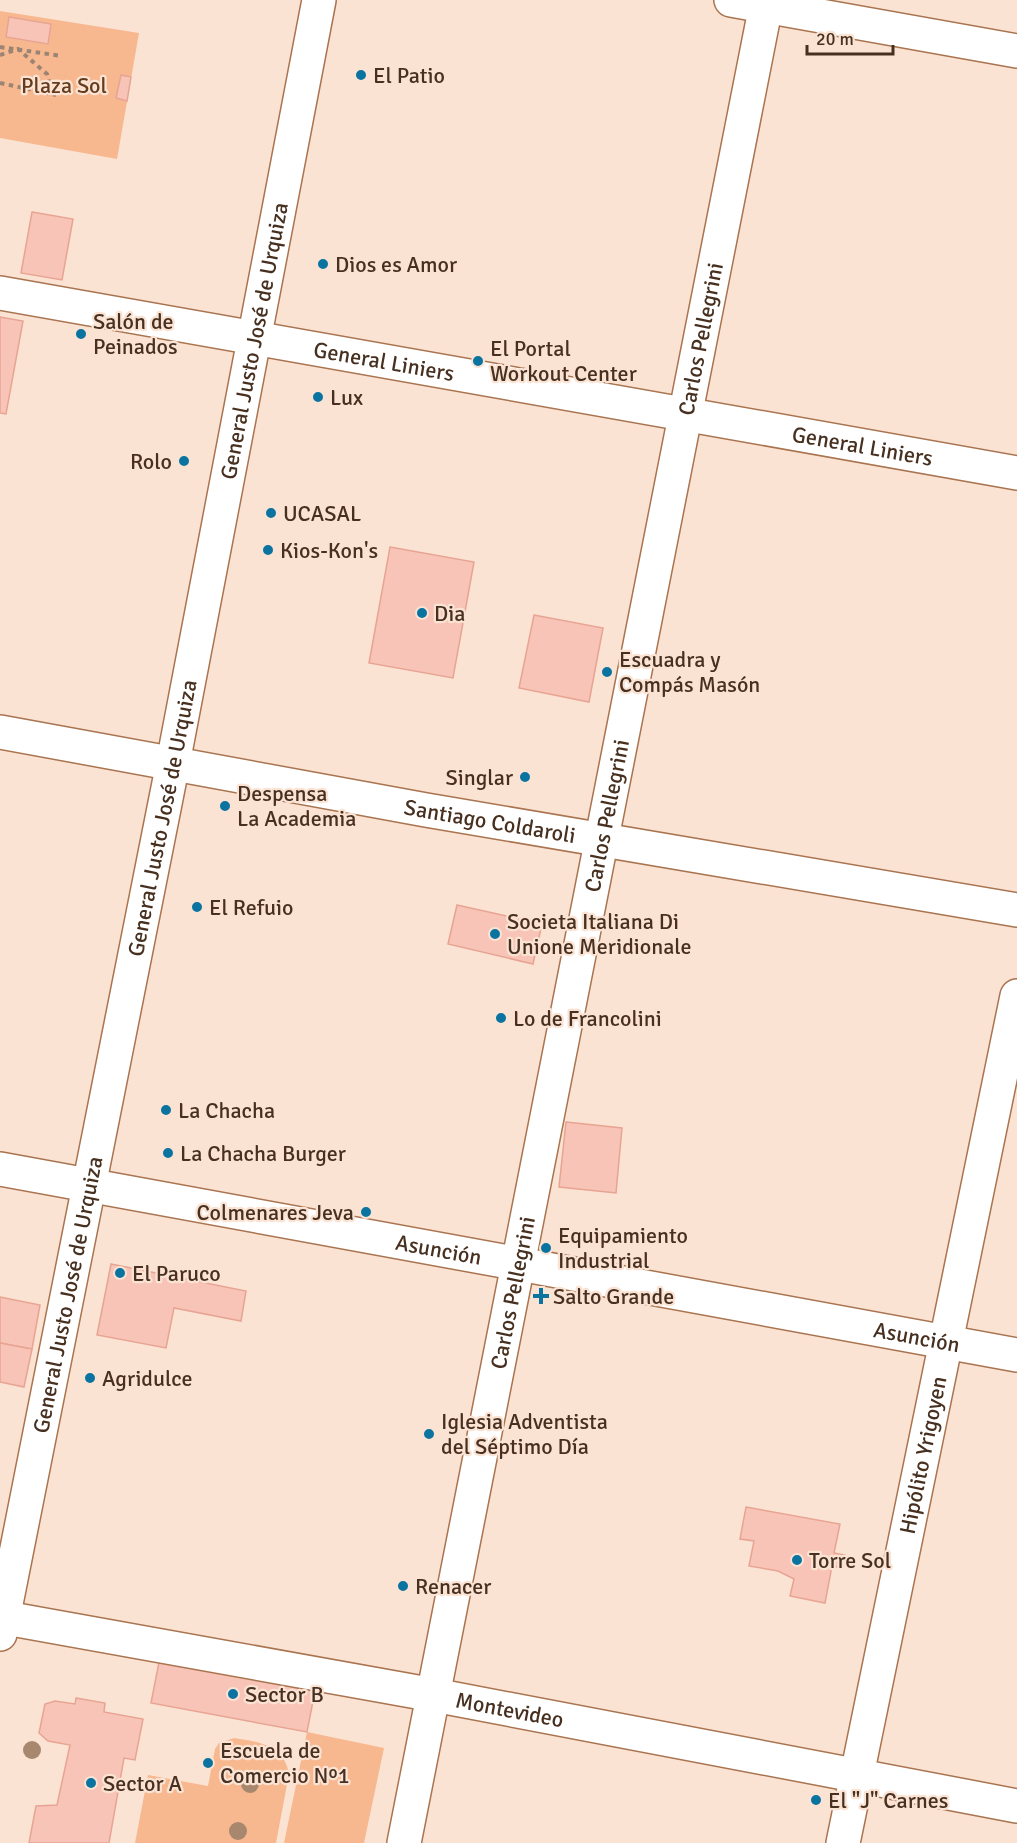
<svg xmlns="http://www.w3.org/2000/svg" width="1017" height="1843" viewBox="0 0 1017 1843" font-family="Signika,sans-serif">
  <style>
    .green { fill: #f7b88f }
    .building { fill: #f7c4b7; stroke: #e8a493; stroke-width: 1.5 }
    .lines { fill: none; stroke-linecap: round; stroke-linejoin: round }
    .minor-casing { stroke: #a9744f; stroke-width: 36 }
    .path { stroke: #9c8475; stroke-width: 4; stroke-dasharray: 4.5 4.5; stroke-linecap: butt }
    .minor { stroke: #fff; stroke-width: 33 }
    .tree { fill: #a8876f }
    .poi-dot { fill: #0a739f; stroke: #fbe3d4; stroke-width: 2 }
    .labels { text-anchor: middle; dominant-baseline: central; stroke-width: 4.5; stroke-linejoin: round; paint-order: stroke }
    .poi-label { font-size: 22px; fill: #473020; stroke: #fbe3d4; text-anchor: start }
    .park-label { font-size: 22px; fill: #653b1d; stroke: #fbe3d4 }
    .street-label { font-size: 22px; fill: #473020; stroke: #fbe3d4 }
  </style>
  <rect width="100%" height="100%" fill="#fbe3d4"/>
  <!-- green -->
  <g class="green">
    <polygon points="0,11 139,33 117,159 0,138"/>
    <polygon points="307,1732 384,1748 364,1843 284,1843"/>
    <path d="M234 1738C259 1742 284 1745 289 1774L276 1843H135L148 1775 208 1786 215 1749 219 1743Z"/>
  </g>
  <!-- building -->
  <g class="building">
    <polygon points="9,17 51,24 48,44 6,37"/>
    <polygon points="121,75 131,77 127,101 116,98"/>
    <polygon points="32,212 73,219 62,280 21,273"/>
    <polygon points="0,317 23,321 6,414 0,413"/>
    <polygon points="390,547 474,562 453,678 369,663"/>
    <polygon points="534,615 603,628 589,702 519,688"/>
    <polygon points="457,905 542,924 533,964 448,944"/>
    <polygon points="566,1122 622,1128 616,1193 559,1187"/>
    <polygon points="111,1264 246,1291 241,1321 174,1308 166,1348 97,1335"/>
    <polygon points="0,1297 40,1305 32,1349 0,1343"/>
    <polygon points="0,1343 32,1349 24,1387 0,1382"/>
    <polygon points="746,1507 840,1524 834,1553 845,1555 843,1568 832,1566 825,1603 790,1596 794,1579 778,1571 749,1566 754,1541 740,1539"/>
    <polygon points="160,1657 316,1686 307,1732 151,1703"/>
    <polygon points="76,1698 105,1703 104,1712 143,1719 135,1760 124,1758 109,1843 29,1843 36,1806 57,1805 70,1745 48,1741 39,1733 45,1704 55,1701 75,1704"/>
  </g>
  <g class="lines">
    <defs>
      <g id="minor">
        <polyline points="731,0 1017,51"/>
        <path id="s1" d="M0 293 1017 473"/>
        <path id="s2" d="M0 732 426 810 1017 910"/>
        <path id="s3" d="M0 1169 1017 1355"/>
        <path id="s4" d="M0 1617 434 1695 1017 1806"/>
        <path id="s5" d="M0 1634 173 763 319 0"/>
        <path id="s6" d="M404 1843 767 0"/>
        <path id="s7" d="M843 1843 1017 996"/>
      </g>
    </defs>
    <!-- minor casing -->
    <use href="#minor" class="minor-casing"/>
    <!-- path -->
    <g class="path">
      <polyline points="0,47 62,56"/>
      <polyline points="0,55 18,49 47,74 49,82 40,91"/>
      <polyline points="0,83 56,95"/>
    </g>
    <!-- minor -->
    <use href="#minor" class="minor"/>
  </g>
  <!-- trees -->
  <g class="tree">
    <circle cx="32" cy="1750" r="9"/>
    <circle cx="250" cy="1784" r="9"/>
    <circle cx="238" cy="1831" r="9"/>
  </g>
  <!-- markers -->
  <g class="poi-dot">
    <circle cx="361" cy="75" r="6"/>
    <circle cx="323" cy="264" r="6"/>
    <circle cx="81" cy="334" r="6"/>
    <circle cx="478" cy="361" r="6"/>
    <circle cx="318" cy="397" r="6"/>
    <circle cx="184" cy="461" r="6"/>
    <circle cx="271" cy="513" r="6"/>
    <circle cx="268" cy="550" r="6"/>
    <circle cx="422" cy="613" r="6"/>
    <circle cx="607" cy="672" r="6"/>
    <circle cx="525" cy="777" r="6"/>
    <circle cx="225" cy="806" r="6"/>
    <circle cx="197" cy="907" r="6"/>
    <circle cx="495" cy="934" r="6"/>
    <circle cx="501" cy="1018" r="6"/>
    <circle cx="166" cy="1110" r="6"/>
    <circle cx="168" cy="1153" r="6"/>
    <circle cx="366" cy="1212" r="6"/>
    <circle cx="546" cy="1248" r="6"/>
    <circle cx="120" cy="1273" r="6"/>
    <path d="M538 1287h6v6h6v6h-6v6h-6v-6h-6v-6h6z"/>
    <circle cx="90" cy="1378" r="6"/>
    <circle cx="429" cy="1434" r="6"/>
    <circle cx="797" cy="1560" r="6"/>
    <circle cx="403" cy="1586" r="6"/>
    <circle cx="233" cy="1694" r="6"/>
    <circle cx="208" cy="1763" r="6"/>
    <circle cx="91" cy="1783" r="6"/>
    <circle cx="816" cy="1800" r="6"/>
  </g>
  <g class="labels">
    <!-- poi labels -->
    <g class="poi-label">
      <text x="373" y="75">El Patio</text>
      <text x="335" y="264">Dios es Amor</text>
      <text x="93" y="321">Salón de<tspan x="93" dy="25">Peinados</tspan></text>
      <text x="490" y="348">El Portal<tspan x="490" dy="25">Workout Center</tspan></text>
      <text x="330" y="397">Lux</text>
      <text x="172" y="461" text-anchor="end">Rolo</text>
      <text x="283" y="513">UCASAL</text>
      <text x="280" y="550">Kios-Kon's</text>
      <text x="434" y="613">Dia</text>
      <text x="619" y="659">Escuadra y<tspan x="619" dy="25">Compás Masón</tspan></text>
      <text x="513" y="777" text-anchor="end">Singlar</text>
      <text x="237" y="793">Despensa<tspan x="237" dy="25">La Academia</tspan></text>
      <text x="209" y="907">El Refuio</text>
      <text x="507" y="921">Societa Italiana Di<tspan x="507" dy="25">Unione Meridionale</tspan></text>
      <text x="513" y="1018">Lo de Francolini</text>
      <text x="178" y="1110">La Chacha</text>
      <text x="180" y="1153">La Chacha Burger</text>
      <text x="354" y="1212" text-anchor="end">Colmenares Jeva</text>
      <text x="558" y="1235">Equipamiento<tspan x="558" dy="25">Industrial</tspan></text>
      <text x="132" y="1273">El Paruco</text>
      <text x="553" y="1296">Salto Grande</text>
      <text x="102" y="1378">Agridulce</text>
      <text x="441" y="1421">Iglesia Adventista<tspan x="441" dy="25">del Séptimo Día</tspan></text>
      <text x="809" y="1560">Torre Sol</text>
      <text x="415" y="1586">Renacer</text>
      <text x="245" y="1694">Sector B</text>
      <text x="220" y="1750">Escuela de<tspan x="220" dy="25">Comercio Nº1</tspan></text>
      <text x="103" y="1783">Sector A</text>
      <text x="828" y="1800">El "J" Carnes</text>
    </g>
    <!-- park labels -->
    <g class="park-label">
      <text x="64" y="85">Plaza Sol</text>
    </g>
    <!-- street labels -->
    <g class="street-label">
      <text stroke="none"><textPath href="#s6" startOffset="1533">Carlos Pellegrini</textPath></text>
      <text stroke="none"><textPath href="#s5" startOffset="1318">General Justo José de Urquiza</textPath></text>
      <text stroke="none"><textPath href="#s1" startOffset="390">General Liniers</textPath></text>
      <text stroke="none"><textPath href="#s1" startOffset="876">General Liniers</textPath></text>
      <text stroke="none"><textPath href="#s6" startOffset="1047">Carlos Pellegrini</textPath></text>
      <text stroke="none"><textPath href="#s5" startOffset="832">General Justo José de Urquiza</textPath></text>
      <text stroke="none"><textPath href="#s2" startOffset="498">Santiago Coldaroli</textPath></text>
      <text stroke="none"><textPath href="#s3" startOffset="446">Asunción</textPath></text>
      <text stroke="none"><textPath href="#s6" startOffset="561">Carlos Pellegrini</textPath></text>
      <text stroke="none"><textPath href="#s5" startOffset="346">General Justo José de Urquiza</textPath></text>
      <text stroke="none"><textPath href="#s3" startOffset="932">Asunción</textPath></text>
      <text stroke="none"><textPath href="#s7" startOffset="396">Hipólito Yrigoyen</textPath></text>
      <text stroke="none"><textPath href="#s4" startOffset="518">Montevideo</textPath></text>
    </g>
  </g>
  <!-- scale -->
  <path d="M807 45v9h86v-9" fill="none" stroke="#473020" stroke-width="3"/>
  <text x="816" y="45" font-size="18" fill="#473020" stroke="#fbe3d4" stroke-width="4.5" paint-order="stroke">20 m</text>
</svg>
